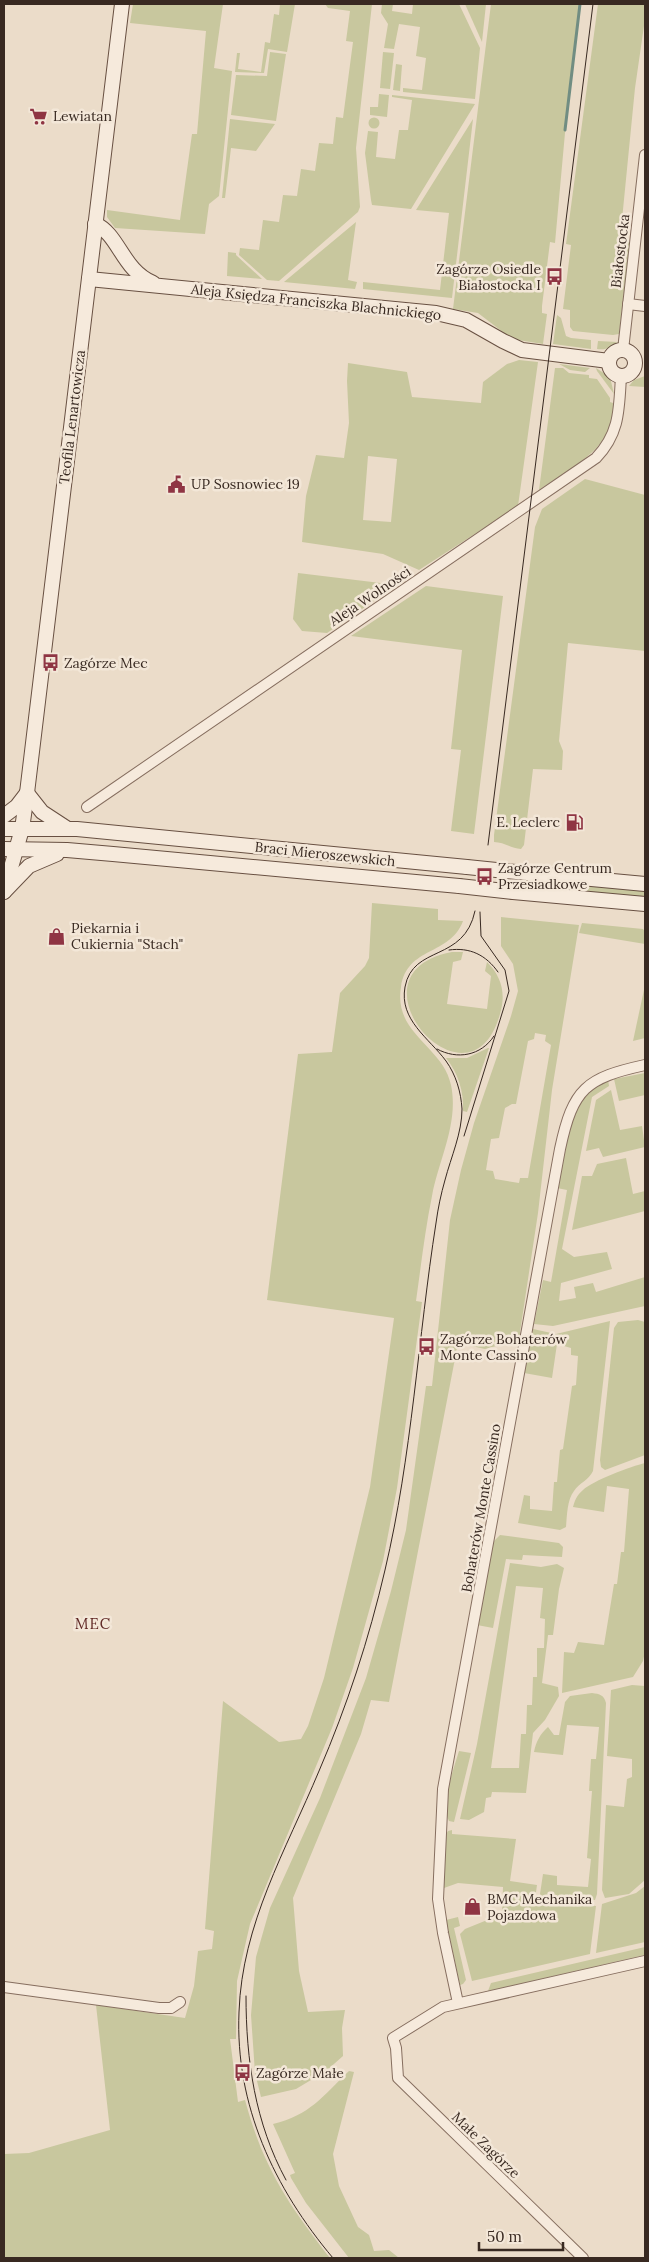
<svg xmlns="http://www.w3.org/2000/svg" width="649" height="2262" viewBox="0 0 649 2262" font-family="Lora,serif">
  <style>
    .green { fill: #c8c79e; fill-rule: evenodd }
    .lines { fill: none; stroke-linecap: round; stroke-linejoin: round }
    .stream { stroke: #718d82; stroke-width: 3 }
    .street-casing { stroke: #866e5f; stroke-width: 12 }
    .secondary-casing { stroke: #685042; stroke-width: 16 }
    .street { stroke: #f6eadc; stroke-width: 10 }
    .secondary { stroke: #f6eadc; stroke-width: 14 }
    .tram { stroke: #382921; stroke-width: 1 }
    .secondary-bridge-casing { stroke: #685042; stroke-width: 16; stroke-linecap: butt }
    .secondary-bridge { stroke: #f6eadc; stroke-width: 14 }
    .labels { text-anchor: middle; dominant-baseline: central; stroke-width: 5; stroke-linejoin: round; paint-order: stroke }
    .poi-label { font-size: 14px; fill: #382921; stroke: #f3e7d8; text-anchor: start }
    .street-label { font-size: 14px; fill: #382921; stroke: #f3e7d8 }
    .neighbourhood-label { font-size: 15px; letter-spacing: 1px; fill: #602825; stroke: #f3e7d8 }
  </style>
  <rect width="100%" height="100%" fill="#ebdcc9"/>
  <!-- green -->
  <g class="green">
    <polygon points="133,4 223,4 214,68 232,71 219,196 209,204 205,234 115,228 107,217 107,210 180,220 192,134 197,134 206,31 130,23"/>
    <polygon points="280,4 295,4 287,52 268,49 264,73 235,72 237,53 240,53 238,69 261,72 265,42 270,43 274,14 279,15"/>
    <polygon points="325,4 372,4 356,148 360,207 358,212 279,281 267,280 239,255 240,248 259,250 263,220 279,222 283,195 297,196 301,169 315,171 319,143 333,144 336,117 343,118 353,42 346,41 350,11 328,8"/>
    <polygon points="382,4 393,4 392,11 412,14 413,4 459,4 480,48 475,99 403,92 403,88 422,90 426,58 416,56 420,27 399,24 394,49 384,48 388,24 381,13"/>
    <polygon points="465,4 486,4 482,42"/>
    <polygon points="491,4 581,4 565,133 555,243 550,242 542,306 542,313 547,314 543,344 512,339 478,313 453,309"/>
    <polygon points="598,4 645,4 645,19 635,88 620,240 630,242 619,334 613,335 573,331 570,327 570,310 563,309 571,245 566,244"/>
    <polygon points="270,52 286,54 276,121 231,115 236,75 267,76"/>
    <polygon points="383,52 394,53 390,89 380,88"/>
    <polygon points="396,64 402,65 400,91 393,90"/>
    <polygon points="379,94 389,95 387,117 370,115 370,107 378,107"/>
    <polygon points="392,95 475,104 411,209 372,205 371,200 365,153 368,131 378,132 376,157 395,159 399,130 408,130 412,100 392,97"/>
    <circle cx="374" cy="123" r="5.5"/>
    <polygon points="230,119 275,124 256,151 231,148 225,198 222,198"/>
    <polygon points="473,119 452,298 363,289 363,282 440,290 449,213 416,210"/>
    <polygon points="356,222 348,280 357,282 355,289 284,282"/>
    <polygon points="228,252 236,253 236,255 262,279 227,276"/>
    <polygon points="557,315 561,318 566,336 571,338 591,340 591,349 553,344"/>
    <path d="M598 341 617 342C611 348 606 350 597 349Z"/>
    <path d="M519 360 538 362 518 506 419 570 383 554 302 542 306 496 316 455 344 458 349 423 347 381 348 363 407 372 412 397 481 403 483 382 507 364ZM368 456 397 459 391 522 363 520Z"/>
    <polygon points="559,364 590,368 585,372 570,370"/>
    <path d="M555 368H563L569 373 589 375V378L597 379 610 398V402L613 403C613 411 613 422 609 430 596 457 563 473 539 490Z"/>
    <polygon points="596,368 610,377 614,394 597,371"/>
    <polygon points="645,376 645,387 629,386 634,380"/>
    <path d="M585 479 645 495V651L568 643 559 741 563 751 562 770 533 769 524 845 521 849C511 848 503 842 494 842V835L535 527 542 509Z"/>
    <polygon points="298,573 397,585 327,633 302,631 293,619"/>
    <polygon points="426,586 503,596 474,834 451,831 461,750 451,749 462,650 351,636"/>
    <polygon points="565,883 645,890 645,898 568,890 565,889"/>
    <path d="M372 903 438 909V920L463 921C450 956 407 946 401 987 393 1034 443 1046 451 1085 459 1123 439 1159 432 1196 425 1230 421 1266 416 1301L422 1302 397 1488 383 1561 353 1668 332 1728 250 1924 237 1981 236 2039H230L238 2102 245 2100C263 2167 288 2204 330 2258H4V2154L29 2153 110 2130 96 2005 185 2018 194 1986 198 1951 212 1949 214 1931 205 1929 223 1701 279 1742 301 1739 308 1726 324 1678 370 1487 394 1318 267 1300 298 1054 332 1052 340 993 365 966 369 958Z"/>
    <path d="M501 917 579 925 552 1090 538 1213 520 1332 522 1339 485 1349 458 1343 389 1702 371 1700 361 1734 293 1898 299 1971 308 2012 345 2010 342 2028 343 2056 326 2071 296 2089 261 2097 255 2073 251 2015 256 1957 270 1908 320 1798 366 1678 391 1591 406 1530 426 1386H432L450 1220 461 1170 474 1123 511 1016 518 991 513 964 501 946ZM535 1033 546 1035 545 1041 551 1045 528 1178H520L519 1183 495 1179 493 1171 486 1170 491 1139 499 1138 505 1108 512 1104H516L528 1041 534 1039Z"/>
    <polygon points="582,923 643,929 645,932 645,944 579,933"/>
    <path d="M452 952H463L461 960 453 962 447 1004 487 1009 491 976 485 971 487 962C502 977 506 994 500 1014 470 1122 339 973 452 952Z"/>
    <polygon points="645,985 645,1038 633,1041"/>
    <path d="M488 1048H489L467 1112 463 1111C464 1091 458 1073 446 1058H467Z"/>
    <polygon points="645,1073 645,1095 619,1101 614,1079"/>
    <path d="M608 1079 609 1086 592 1097 562 1249 574 1257 607 1252 612 1269 561 1283 559 1301 576 1298 574 1287 593 1283 596 1292 645 1277V1306L553 1326 534 1324 543 1280 551 1282 567 1190 557 1188C565 1164 569 1108 587 1091 593 1086 602 1083 608 1079Z"/>
    <polygon points="611,1090 620,1130 642,1126 645,1147 603,1157 599,1148 586,1151 596,1100"/>
    <polygon points="626,1158 633,1194 645,1191 645,1211 572,1230 582,1176 592,1176 597,1164"/>
    <polygon points="638,1320 645,1322 645,1455 605,1470 601,1467 600,1460 614,1328 618,1322"/>
    <path d="M610 1321 593 1471C589 1480 579 1483 574 1491 567 1500 567 1516 566 1527L560 1530 518 1523 524 1495 530 1496V1509L552 1511 554 1482H557L560 1450 563 1449 572 1386 576 1385 578 1356 571 1355V1348L557 1344 552 1378 524 1373 533 1329 556 1334Z"/>
    <path d="M645 1463V1652L643 1661 633 1677 562 1693 564 1652 574 1653 578 1642 604 1645 614 1584H617L621 1552H624L629 1489 607 1486 604 1512 573 1507C575 1500 577 1495 583 1490 592 1481 632 1466 645 1463Z"/>
    <polygon points="500,1535 559,1543 563,1547 562,1557 523,1555 522,1560 506,1559 493,1628 477,1625 493,1542"/>
    <path d="M510 1563 541 1567 557 1564 564 1568 559 1589 553 1635H548L542 1683 558 1687 559 1696 545 1720 533 1733 526 1793 492 1792 491 1797 486 1798 484 1812 469 1820 460 1819 477 1744ZM516 1586 543 1588 540 1618 545 1619 544 1648H537V1677H533L532 1705H527L526 1734H521L519 1768H491Z"/>
    <polygon points="632,1685 645,1686 645,1880 629,1894 605,1898 602,1890 606,1805 624,1807 627,1779 632,1777 632,1759 607,1756 611,1690"/>
    <path d="M592 1693C600 1694 604 1695 606 1703L597 1894 595 1900 543 1898 540 1894 543 1874 557 1876V1885L588 1887 591 1859 587 1858 592 1791H589L591 1759H596L599 1727 567 1725 563 1755 534 1752C536 1742 540 1734 548 1727L554 1735H559L565 1702 570 1696Z"/>
    <path d="M459 1751 471 1753 454 1822 449 1821C440 1805 454 1768 459 1751Z"/>
    <polygon points="452,1830 452,1834 516,1839 510,1881 537,1885 535,1899 596,1906 590,1954 472,1981 460,1934 465,1929 502,1914 503,1887 458,1883 444,1888 445,1836 448,1831"/>
    <polygon points="645,1886 645,1942 596,1953 602,1904 636,1893"/>
    <polygon points="458,1917 460,1926 454,1928 466,1980 463,1984 460,1985 446,1920"/>
    <polygon points="645,1947 645,1955 488,1991 491,1983"/>
    <path d="M349 2071 354 2072 333 2154 339 2186 358 2227 369 2235 374 2251 389 2250 399 2258H349L306 2203 291 2178 290 2175 295 2173 273 2124C310 2115 322 2097 349 2071Z"/>
  </g>
  <g class="lines">
    <!-- stream -->
    <polyline class="stream" points="565,130 580,4"/>
    <defs>
      <g id="street">
        <polyline points="628,304 645,306"/>
        <polyline points="623,350 645,155"/>
        <path d="M87 807 596 458C620 433 619 409 621 376"/>
        <polyline points="4,1987 159,2008 171,2008 180,2002"/>
        <path d="M458 2003 443 1933 438 1899 443 1789 560 1149C573 1088 586 1078 645 1065"/>
        <polyline points="583,2258 398,2078 396,2048 393,2038 443,2007 645,1961"/>
      </g>
      <g id="secondary">
        <path d="M95 224C119 234 122 270 153 283"/>
        <polyline points="89,279 436,313 466,320 503,341 522,350 609,361"/>
        <circle cx="622" cy="363" r="13"/>
        <polyline points="27,793 42,812 68,829"/>
        <polyline points="4,816 17,806 27,793"/>
        <polyline points="4,829 77,829 467,867"/>
        <polyline points="4,849 67,850 113,854 459,886"/>
        <polyline points="506,871 645,884"/>
        <polyline points="4,892 22,829 27,793 122,4"/>
        <polyline points="4,892 29,866 57,854"/>
        <polyline points="513,892 645,904"/>
      </g>
    </defs>
    <!-- street casing -->
    <use href="#street" class="street-casing"/>
    <!-- secondary casing -->
    <use href="#secondary" class="secondary-casing"/>
    <!-- street -->
    <use href="#street" class="street"/>
    <!-- secondary -->
    <use href="#secondary" class="secondary"/>
    <!-- tram -->
    <g class="tram">
      <polyline points="488,845 593,4"/>
      <path d="M449 950C470 947 486 955 498 972"/>
      <path d="M437 1049C457 1060 481 1056 494 1036"/>
      <polyline points="464,1136 509,991 505,970 481,936 480,912"/>
      <path d="M246 1996C246 2060 255 2123 286 2180"/>
      <path d="M333 2258C274 2188 235 2105 239 2012 242 1924 286 1850 319 1771 347 1706 369 1639 385 1570 412 1456 418 1338 436 1223 438 1208 441 1194 445 1180 451 1157 462 1133 462 1109 461 1092 456 1075 446 1061 429 1038 399 1020 405 987 413 944 464 963 475 911"/>
    </g>
    <defs>
      <g id="secondary-bridge">
        <polyline points="467,867 506,871"/>
        <polyline points="459,886 513,892"/>
      </g>
    </defs>
    <!-- secondary-bridge casing -->
    <use href="#secondary-bridge" class="secondary-bridge-casing"/>
    <!-- secondary-bridge -->
    <use href="#secondary-bridge" class="secondary-bridge"/>
  </g>
  <!-- icons -->
  <defs>
    <symbol id="supermarket-bare" viewBox="-9 -9 18 18"><path d="M-6-5.5h2.5l.6 2H6L4.5 2H-2.5L-4.4-4H-6ZM-1.5 3.2a1.3 1.3 0 1 0 .1 0ZM3 3.2a1.3 1.3 0 1 0 .1 0Z" fill="#8f3543" stroke="#f3e7d8" stroke-width="2.5" paint-order="stroke"/></symbol>
    <symbol id="bus-bare" viewBox="-9 -9 18 18"><path d="M-5-6H5V4H4V6H2V4H-2V6H-4V4H-5ZM-3.5-4V0h7V-4ZM-3.5 1.2v1.5H-2V1.2ZM2 1.2v1.5H3.5V1.2Z" fill="#8f3543" stroke="#f3e7d8" stroke-width="2.5" paint-order="stroke"/></symbol>
    <symbol id="civic-bare" viewBox="-9 -9 18 18"><path d="M-.6-6.5H3V-4.5H.6V-3L4-1V1h2V6H-6V1h2V-1L-.6-3ZM-1.2 2.5V6h2.4V2.5Z" fill="#8f3543" stroke="#f3e7d8" stroke-width="2.5" paint-order="stroke"/></symbol>
    <symbol id="fuel-bare" viewBox="-9 -9 18 18"><path d="M-5.5-6h7V0h2V4h1.3V-2.5L3-4.5l.8-.8L6-3V5H2.5V1h-1V6h-7ZM-4.2-4.7v3.2H.2V-4.7Z" fill="#8f3543" stroke="#f3e7d8" stroke-width="2.5" paint-order="stroke"/></symbol>
    <symbol id="shop-bare" viewBox="-9 -9 18 18"><path d="M-5-2.5h2.3a2.7 3.5 0 0 1 5.4 0H5L5.5 6h-11ZM-1.5-2.5h3a1.5 2.3 0 0 0-3 0Z" fill="#8f3543" stroke="#f3e7d8" stroke-width="2.5" paint-order="stroke"/></symbol>
  </defs>
  <g fill-rule="evenodd">
    <use href="#supermarket-bare" x="26" y="104" width="25" height="25"/>
    <use href="#bus-bare" x="542" y="264" width="25" height="25"/>
    <use href="#civic-bare" x="164" y="472" width="25" height="25"/>
    <use href="#bus-bare" x="38" y="650" width="25" height="25"/>
    <use href="#fuel-bare" x="562" y="810" width="25" height="25"/>
    <use href="#bus-bare" x="472" y="864" width="25" height="25"/>
    <use href="#shop-bare" x="44" y="924" width="25" height="25"/>
    <use href="#bus-bare" x="414" y="1334" width="25" height="25"/>
    <use href="#shop-bare" x="460" y="1894" width="25" height="25"/>
    <use href="#bus-bare" x="230" y="2060" width="25" height="25"/>
  </g>
  <g class="labels">
    <!-- poi labels -->
    <g class="poi-label">
      <text x="53" y="116">Lewiatan</text>
      <text x="541" y="269" text-anchor="end">Zagórze Osiedle<tspan x="541" dy="16">Białostocka I</tspan></text>
      <text x="191" y="484">UP Sosnowiec 19</text>
      <text x="64" y="663">Zagórze Mec</text>
      <text x="560" y="822" text-anchor="end">E. Leclerc</text>
      <text x="498" y="868">Zagórze Centrum<tspan x="498" dy="16">Przesiadkowe</tspan></text>
      <text x="71" y="928">Piekarnia i<tspan x="71" dy="16">Cukiernia "Stach"</tspan></text>
      <text x="440" y="1339">Zagórze Bohaterów<tspan x="440" dy="16">Monte Cassino</tspan></text>
      <text x="487" y="1899">BMC Mechanika<tspan x="487" dy="16">Pojazdowa</tspan></text>
      <text x="256" y="2073">Zagórze Małe</text>
    </g>
    <!-- street labels -->
    <g class="street-label">
      <text transform="translate(620 251) rotate(-83)">Białostocka</text>
      <text transform="translate(316 302) rotate(6)">Aleja Księdza Franciszka Blachnickiego</text>
      <text transform="translate(72 417) rotate(-83)">Teofila Lenartowicza</text>
      <text transform="translate(370 596) rotate(-34)">Aleja Wolności</text>
      <text transform="translate(325 854) rotate(6)">Braci Mieroszewskich</text>
      <text transform="translate(481 1508) rotate(-80)">Bohaterów Monte Cassino</text>
      <text transform="translate(486 2145) rotate(44)">Małe Zagórze</text>
    </g>
    <!-- neighbourhood labels -->
    <g class="neighbourhood-label">
      <text x="93" y="1623">MEC</text>
    </g>
  </g>
  <!-- border -->
  <rect width="649" height="2262" fill="none" stroke="#382921" stroke-width="10"/>
  <!-- scale -->
  <path d="M479 2242v8h84v-8" fill="none" stroke="#382921" stroke-width="2.5"/>
  <text x="487" y="2242" font-size="15" fill="#382921" stroke="#f3e7d8" stroke-width="4" paint-order="stroke">50 m</text>
</svg>
